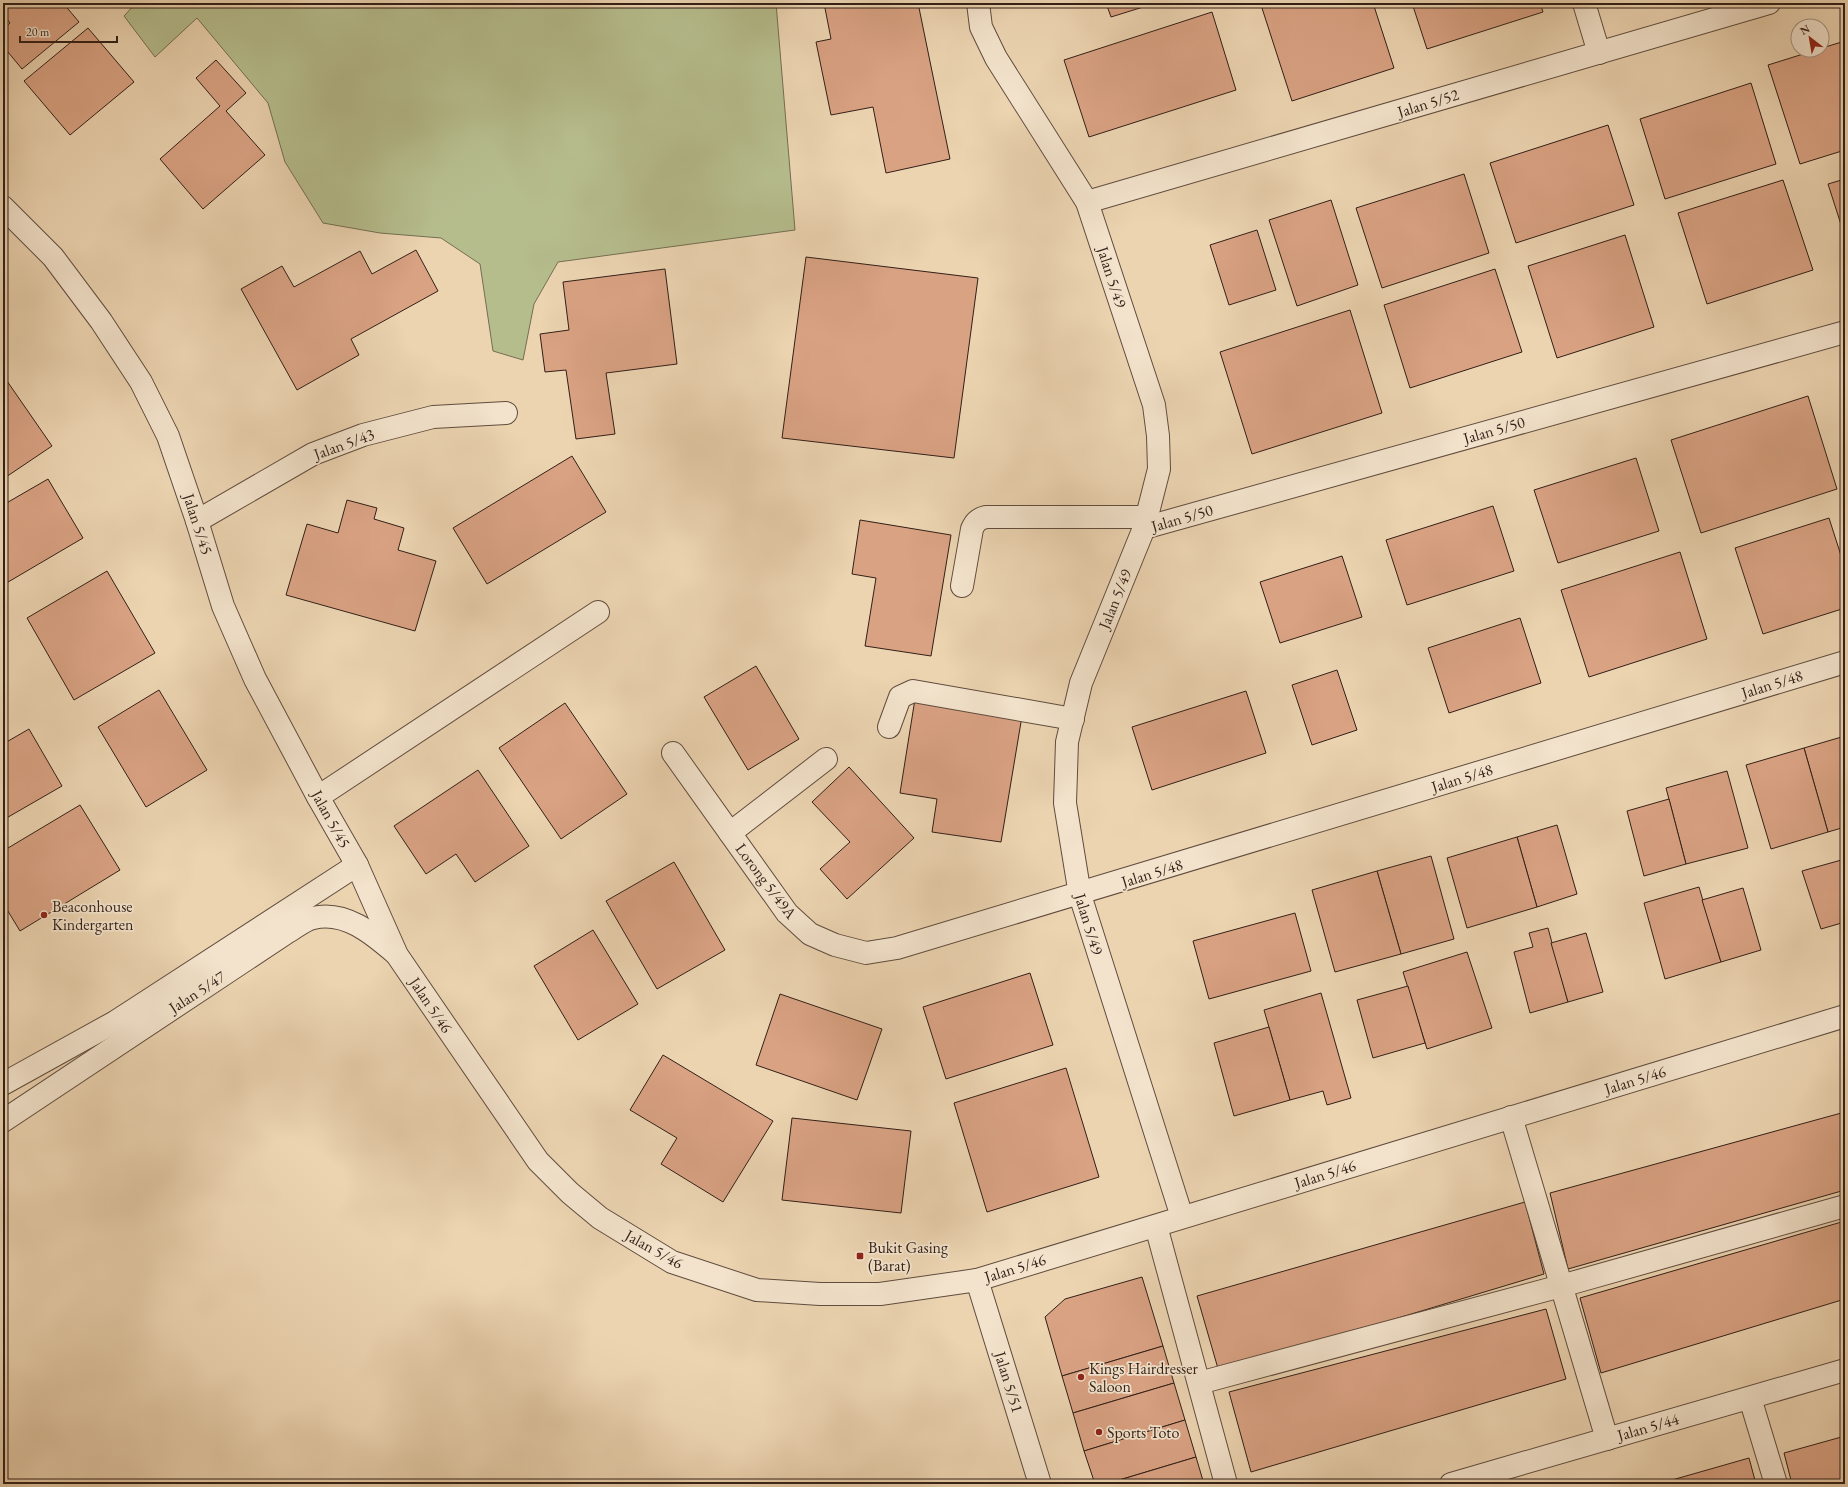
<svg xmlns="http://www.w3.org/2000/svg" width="1848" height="1487" viewBox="0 0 1848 1487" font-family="'EB Garamond',serif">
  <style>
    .green { fill: #b6bd8d; stroke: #746e52 }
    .building { fill: #d9a283; stroke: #321f17 }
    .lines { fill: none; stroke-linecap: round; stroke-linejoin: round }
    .minor-casing { stroke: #604c3e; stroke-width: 24 }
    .minor { stroke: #f3e3cc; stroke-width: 22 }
    .poi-dot { fill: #8f2418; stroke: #f3e3cc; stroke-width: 1.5 }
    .labels { text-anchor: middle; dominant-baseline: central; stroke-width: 3.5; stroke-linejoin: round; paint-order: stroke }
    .street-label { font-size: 16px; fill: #321f17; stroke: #f3e3cc }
    .poi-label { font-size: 16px; fill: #321f17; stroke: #f3e3cc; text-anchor: start }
  </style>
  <rect width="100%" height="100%" fill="#ecd4b1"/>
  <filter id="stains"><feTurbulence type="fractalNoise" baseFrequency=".005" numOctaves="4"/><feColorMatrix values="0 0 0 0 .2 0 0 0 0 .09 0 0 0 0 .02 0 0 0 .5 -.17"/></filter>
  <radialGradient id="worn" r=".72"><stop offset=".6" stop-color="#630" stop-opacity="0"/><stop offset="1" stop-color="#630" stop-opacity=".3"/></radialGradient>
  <!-- green -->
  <polygon class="green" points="136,3 776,3 795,230 558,262 534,304 523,360 493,351 480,264 441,238 380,233 323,223 285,162 268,103 197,18 155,57 124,16"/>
  <!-- building -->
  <g class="building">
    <polygon points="3,3 63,3 79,22 22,69 3,46 3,29 10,23 3,14"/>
    <polygon points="824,3 918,3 950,159 886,173 873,107 831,115 816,42 831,39"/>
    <polygon points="1106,3 1156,3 1111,17"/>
    <polygon points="1269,3 1373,3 1394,68 1292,101 1261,5"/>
    <polygon points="1412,3 1540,3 1543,12 1427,49"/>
    <polygon points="1212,12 1236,90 1089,137 1064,60"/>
    <polygon points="88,28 134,82 70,135 24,81"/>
    <polygon points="1845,41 1845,150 1800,164 1768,65 1816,50 1822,50 1822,48"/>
    <polygon points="216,60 246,93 226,111 265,155 203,209 160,159 220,106 196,78"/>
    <polygon points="1751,83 1776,164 1665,199 1640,119"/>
    <polygon points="1608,125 1634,205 1516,243 1490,163"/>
    <polygon points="1464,174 1489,253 1382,288 1356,208"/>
    <polygon points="1845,179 1845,237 1828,184"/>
    <polygon points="1783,180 1813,270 1707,304 1678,213"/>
    <polygon points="1331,200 1358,285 1297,306 1269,220"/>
    <polygon points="1257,230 1276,290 1229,305 1210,245"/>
    <polygon points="1625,235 1654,327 1557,358 1528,266"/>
    <polygon points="416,250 438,291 351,339 359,355 297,390 241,289 282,266 294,287 360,251 372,274"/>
    <polygon points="806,257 978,278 954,458 782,438"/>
    <polygon points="665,269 677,364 606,373 615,434 576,439 566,370 545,372 540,334 569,330 563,282"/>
    <polygon points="1495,269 1522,352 1410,388 1384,305"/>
    <polygon points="1350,310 1382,413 1252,454 1220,352"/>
    <polygon points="7,381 52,446 3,479 3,383"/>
    <polygon points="1808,396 1837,489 1701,533 1671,440"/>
    <polygon points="572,456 606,512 487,584 453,528"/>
    <polygon points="1636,458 1659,531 1558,563 1534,490"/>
    <polygon points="48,479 83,538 3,585 3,505"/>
    <polygon points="347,500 377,508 374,519 404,528 398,550 436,561 415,631 286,595 307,524 338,533"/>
    <polygon points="1493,506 1514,571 1407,605 1386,540"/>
    <polygon points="1829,518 1845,568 1845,608 1763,634 1735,548"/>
    <polygon points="860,520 951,535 931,656 865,646 876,578 852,574"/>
    <polygon points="1680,552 1707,639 1589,677 1561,590"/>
    <polygon points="1342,556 1362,617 1280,643 1260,582"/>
    <polygon points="107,571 155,653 74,700 27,618"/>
    <polygon points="1520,618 1541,683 1449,713 1428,648"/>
    <polygon points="756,666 799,739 748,770 704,697"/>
    <polygon points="1337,670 1357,730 1312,745 1292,685"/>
    <polygon points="159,690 207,770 146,807 98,727"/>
    <polygon points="1246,691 1266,753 1152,790 1132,727"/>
    <polygon points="915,699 1022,716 1001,842 932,832 937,799 900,793"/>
    <polygon points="565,703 627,794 561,839 499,748"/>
    <polygon points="29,729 62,786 3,820 3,744"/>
    <polygon points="1845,736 1845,827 1828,832 1804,748"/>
    <polygon points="1804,748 1828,832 1771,849 1746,765"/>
    <polygon points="849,767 914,838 847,899 820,869 850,842 812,802"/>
    <polygon points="478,770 529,846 475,882 456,854 426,874 394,826"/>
    <polygon points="1727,771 1748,848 1686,864 1666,788"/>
    <polygon points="1669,799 1686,864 1644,876 1627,811"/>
    <polygon points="80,805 120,870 20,931 3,903 3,851"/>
    <polygon points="1557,825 1577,894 1537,907 1517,837"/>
    <polygon points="1517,837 1537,907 1467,928 1447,858"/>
    <polygon points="1431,856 1454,939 1401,954 1377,871"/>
    <polygon points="1845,859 1845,922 1821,929 1802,871"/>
    <polygon points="674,862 725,950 657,989 606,901"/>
    <polygon points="1377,871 1401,954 1335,972 1312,890"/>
    <polygon points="1699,887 1721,962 1665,979 1644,903"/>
    <polygon points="1743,888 1761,950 1721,962 1702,900"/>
    <polygon points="1295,913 1311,971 1209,999 1193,941"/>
    <polygon points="1548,928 1568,1002 1530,1013 1514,952 1533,947 1529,933"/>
    <polygon points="593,930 638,1004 578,1040 534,966"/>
    <polygon points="1586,933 1603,992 1568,1002 1551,943"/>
    <polygon points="1467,952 1492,1028 1427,1049 1403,972"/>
    <polygon points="1030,973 1053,1045 946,1079 923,1007"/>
    <polygon points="1408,986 1425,1043 1373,1058 1357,1000"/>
    <polygon points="1321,993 1351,1098 1327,1105 1323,1091 1290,1100 1264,1010"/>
    <polygon points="780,994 882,1029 857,1100 756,1065"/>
    <polygon points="1269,1027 1290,1100 1234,1116 1214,1043"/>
    <polygon points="663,1055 773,1121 723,1202 661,1164 677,1138 630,1110"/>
    <polygon points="1066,1068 1099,1177 987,1212 954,1103"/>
    <polygon points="1845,1112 1845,1190 1568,1269 1550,1193"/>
    <polygon points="792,1118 911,1131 901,1213 782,1200"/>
    <polygon points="1525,1202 1544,1274 1219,1372 1197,1296"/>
    <polygon points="1845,1221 1845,1299 1601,1373 1580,1298"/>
    <polygon points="1142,1277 1163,1346 1062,1376 1045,1317 1065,1299"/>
    <polygon points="1546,1309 1566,1379 1251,1472 1229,1392"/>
    <polygon points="1163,1346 1174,1383 1073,1413 1062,1376"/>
    <polygon points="1174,1383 1185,1420 1084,1451 1073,1413"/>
    <polygon points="1185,1420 1196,1457 1106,1484 1095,1484 1084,1451"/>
    <polygon points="1845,1436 1845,1484 1792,1484 1784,1453"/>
    <polygon points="1196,1457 1204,1484 1106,1484"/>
    <polygon points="1749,1458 1756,1484 1658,1484"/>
  </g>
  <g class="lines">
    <defs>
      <g id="minor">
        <polyline points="978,3 981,27 996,58 1087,202 1154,405 1158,436 1159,469 1144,528 1081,683 1067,742 1065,803 1080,895 1182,1217"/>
        <polyline points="1584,3 1599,53"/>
        <polyline points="1087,202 1769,3"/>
        <polyline points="3,207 53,257 101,321 141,382 168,436 197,521 223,606 255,679 318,797 357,865 397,955 538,1161 570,1193 600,1218 672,1262 757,1290 820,1294 880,1294 977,1280 1845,1016"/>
        <polyline points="197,521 313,454 363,435 433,417 506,413"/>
        <polyline points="1144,528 1845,332"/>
        <path d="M962 586 972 529C975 522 978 519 986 517H1147"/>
        <polyline points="889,727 900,697 913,691 1073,719"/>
        <polyline points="673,753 787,913 810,934 835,945 866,953 897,948 1845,662"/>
        <polyline points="318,797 598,612"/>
        <polyline points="730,833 826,759"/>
        <polyline points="3,1084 115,1022 357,865"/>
        <polyline points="1511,1117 1607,1439"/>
        <path d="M3 1121 286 933C295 928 304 920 313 918 345 910 373 934 395 953"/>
        <polyline points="1156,1226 1226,1484"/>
        <polyline points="977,1280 1040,1484"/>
        <polyline points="1199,1383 1561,1286 1845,1206"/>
        <polyline points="1750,1398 1776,1484"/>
        <polyline points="1451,1484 1845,1370"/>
      </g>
    </defs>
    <!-- minor casing -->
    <use href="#minor" class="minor-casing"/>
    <!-- minor -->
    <use href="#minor" class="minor"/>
  </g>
  <!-- markers -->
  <g class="poi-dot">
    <circle cx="44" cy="915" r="4"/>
    <rect x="856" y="1252" width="8" height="8" rx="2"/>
    <circle cx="1081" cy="1377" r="4"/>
    <circle cx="1099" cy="1432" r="4"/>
  </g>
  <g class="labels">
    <!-- street labels -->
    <g class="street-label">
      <text transform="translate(1428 103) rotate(-17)">Jalan 5/52</text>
      <text transform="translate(1112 277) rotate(72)">Jalan 5/49</text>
      <text transform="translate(1494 430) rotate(-16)">Jalan 5/50</text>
      <text transform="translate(344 444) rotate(-20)">Jalan 5/43</text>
      <text transform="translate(1182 518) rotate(-16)">Jalan 5/50</text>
      <text transform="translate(198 524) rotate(72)">Jalan 5/45</text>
      <text transform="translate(1115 599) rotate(-68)">Jalan 5/49</text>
      <text transform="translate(1772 684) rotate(-17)">Jalan 5/48</text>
      <text transform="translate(1462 778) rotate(-17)">Jalan 5/48</text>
      <text transform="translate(331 819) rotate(61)">Jalan 5/45</text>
      <text transform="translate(1152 873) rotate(-17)">Jalan 5/48</text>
      <text transform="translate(766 881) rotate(53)">Lorong 5/49A</text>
      <text transform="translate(1089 924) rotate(73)">Jalan 5/49</text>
      <text transform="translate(197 992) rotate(-33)">Jalan 5/47</text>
      <text transform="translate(431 1005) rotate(56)">Jalan 5/46</text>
      <text transform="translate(1635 1080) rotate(-17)">Jalan 5/46</text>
      <text transform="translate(1325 1174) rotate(-17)">Jalan 5/46</text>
      <text transform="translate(654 1249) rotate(29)">Jalan 5/46</text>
      <text transform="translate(1015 1268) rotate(-17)">Jalan 5/46</text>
      <text transform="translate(1009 1382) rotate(73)">Jalan 5/51</text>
      <text transform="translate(1648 1427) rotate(-16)">Jalan 5/44</text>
    </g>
    <!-- poi labels -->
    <g class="poi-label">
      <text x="52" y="906">Beaconhouse<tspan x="52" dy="18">Kindergarten</tspan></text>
      <text x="868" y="1247">Bukit Gasing<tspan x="868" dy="18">(Barat)</tspan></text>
      <text x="1089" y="1368">Kings Hairdresser<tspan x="1089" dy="18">Saloon</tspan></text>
      <text x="1107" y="1432">Sports Toto</text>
    </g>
  </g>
  <!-- margin -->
  <rect width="1848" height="1487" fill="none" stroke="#ecd4b1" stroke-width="16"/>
  <rect x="4" y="4" width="1840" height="1479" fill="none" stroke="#321f17" stroke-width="2"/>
  <rect x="8" y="8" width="1832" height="1471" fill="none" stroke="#321f17"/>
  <!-- north arrow -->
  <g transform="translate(1810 38) rotate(329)"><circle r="19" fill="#f3e3cc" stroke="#a69584"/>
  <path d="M0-3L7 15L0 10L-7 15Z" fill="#8f2418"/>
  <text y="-6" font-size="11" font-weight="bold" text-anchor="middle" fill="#321f17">N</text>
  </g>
  <!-- scale -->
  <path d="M20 36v6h97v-6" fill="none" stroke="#321f17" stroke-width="2"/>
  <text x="26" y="36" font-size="12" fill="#321f17" stroke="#f3e3cc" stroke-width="3" paint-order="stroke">20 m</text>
  <rect width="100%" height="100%" filter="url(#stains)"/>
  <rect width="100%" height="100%" fill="url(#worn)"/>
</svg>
